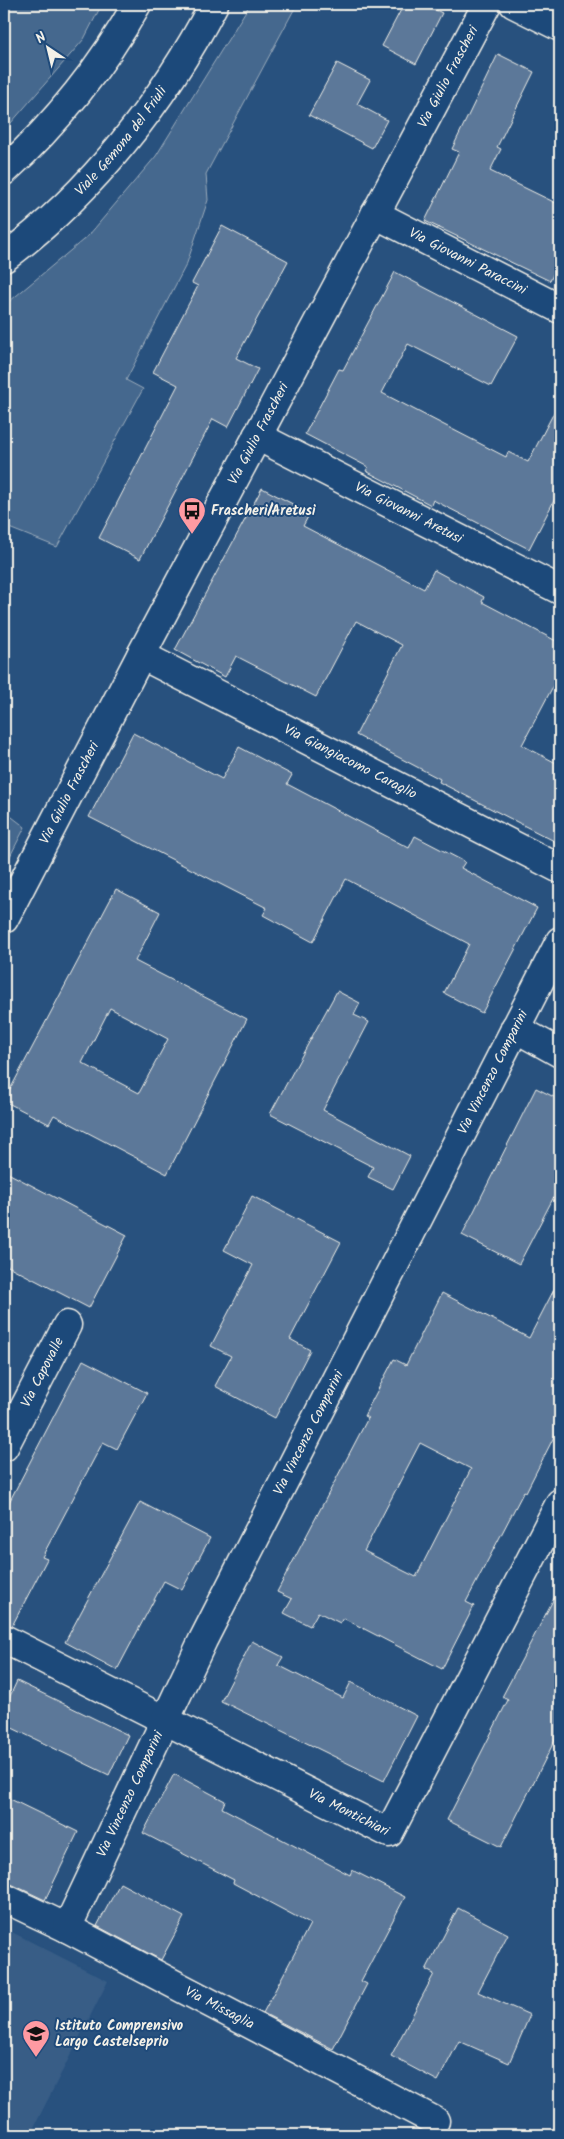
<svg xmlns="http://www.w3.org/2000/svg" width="564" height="2139" viewBox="0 0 564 2139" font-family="Kalam,sans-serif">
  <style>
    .built { fill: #375d86 }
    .green { fill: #45688e; stroke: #9cacbb }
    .building { fill: #5b7899; stroke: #f4f1e8; fill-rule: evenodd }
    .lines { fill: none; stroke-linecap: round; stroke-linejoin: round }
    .minor-casing { stroke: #f4f1e8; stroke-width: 31 }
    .minor { stroke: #1f4a7a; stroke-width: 28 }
    .labels { text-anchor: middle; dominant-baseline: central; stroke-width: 4; stroke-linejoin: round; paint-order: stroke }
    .street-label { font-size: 14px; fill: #f4f1e8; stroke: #1f4a7a }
    .poi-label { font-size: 14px; font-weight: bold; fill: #f4f1e8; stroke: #1f4a7a; text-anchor: start }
  </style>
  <rect width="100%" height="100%" fill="#28517e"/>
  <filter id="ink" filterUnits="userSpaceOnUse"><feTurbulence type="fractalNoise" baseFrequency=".02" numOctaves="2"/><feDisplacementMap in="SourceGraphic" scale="10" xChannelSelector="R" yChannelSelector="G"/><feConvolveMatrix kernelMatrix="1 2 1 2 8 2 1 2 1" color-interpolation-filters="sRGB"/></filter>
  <g filter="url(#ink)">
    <!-- built -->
    <polygon class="built" points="4,1928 108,1981 30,2135 4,2135"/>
    <!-- green -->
    <g class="green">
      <polygon points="4,4 102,4 84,39 4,131"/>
      <polygon points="250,4 297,4 206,174 208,200 187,263 126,380 143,389 57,547 4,526 4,306 89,235 156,156"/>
      <polygon points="4,811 25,827 4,868"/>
    </g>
    <!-- building -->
    <g class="building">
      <polygon points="404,4 424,4 442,13 416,64 382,46"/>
      <polygon points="498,54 534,72 497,147 501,149 490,171 560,205 560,260 550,281 425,221 459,152 452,149"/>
      <polygon points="337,63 370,80 357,104 387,120 372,148 309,115"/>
      <polygon points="222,226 288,261 236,358 258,369 228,427 213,419 140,559 99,538 178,385 153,372 198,286 192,283"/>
      <polygon points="395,272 518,336 491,386 408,344 382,393 506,457 508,452 528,462 560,401 560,489 529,549 433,500 431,505 366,471 368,467 305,434 339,369 343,370"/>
      <polygon points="262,488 310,513 303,526 424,589 434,570 484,597 482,602 560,643 560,673 522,745 560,765 560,844 439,782 440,779 356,735 402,645 356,621 316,697 236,656 225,677 175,650"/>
      <polygon points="133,733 222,779 239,747 292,775 287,784 409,848 415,836 465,862 461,868 537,908 482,1013 444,993 469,944 346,879 313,942 263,915 267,908 89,817"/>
      <path d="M116 889 160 912 135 961 247 1019 167 1174 54 1115 49 1124 4 1101ZM110 1008 168 1039 139 1093 82 1063Z"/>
      <polygon points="337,991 360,1003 354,1015 369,1022 323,1110 410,1156 393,1189 368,1177 373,1167 270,1114"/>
      <polygon points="536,1088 560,1100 560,1185 519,1264 462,1235"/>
      <polygon points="4,1171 127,1235 89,1308 4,1264"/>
      <polygon points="252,1196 341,1242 290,1339 310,1350 275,1418 215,1386 231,1356 211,1346 253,1265 224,1250"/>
      <path d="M560 1278V1425L526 1492 524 1491 466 1602 474 1606 442 1669 343 1618 340 1623 318 1612 310 1626 284 1613 292 1599 277 1592 368 1418 364 1416 394 1359 406 1365 442 1293 529 1338ZM420 1443 471 1469 416 1577 364 1551Z"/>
      <polygon points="83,1360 147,1393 117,1449 103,1442 42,1557 47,1559 12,1626 4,1623 4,1512"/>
      <polygon points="140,1502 210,1538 182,1590 164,1581 117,1670 65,1642"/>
      <polygon points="560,1587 560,1730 501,1847 447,1820 508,1700 502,1697"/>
      <polygon points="252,1641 283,1657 278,1665 343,1698 351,1682 417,1716 384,1781 221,1701"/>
      <polygon points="17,1681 128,1735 109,1775 4,1724 4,1709"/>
      <polygon points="174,1774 225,1801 222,1808 350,1875 352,1870 405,1897 361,1981 367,1984 333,2049 263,2013 310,1924 233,1883 234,1880 143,1833"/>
      <polygon points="4,1796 78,1832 45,1900 11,1884 4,1883"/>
      <polygon points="120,1883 184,1917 161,1960 97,1926"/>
      <polygon points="458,1908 508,1934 478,1992 530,2015 509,2063 459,2041 438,2081 391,2056 434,1974 426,1970"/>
    </g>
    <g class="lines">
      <defs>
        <g id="minor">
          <polyline points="514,4 560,27"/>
          <path d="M4 171C56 124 103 65 137 4"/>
          <path id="s1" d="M375 214 560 309"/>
          <path id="s2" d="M4 258C92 192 163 102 214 4"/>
          <path id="s3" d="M257 436 560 590"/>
          <path id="s4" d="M141 655 560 869"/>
          <path id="s5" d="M4 919 141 655 487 4"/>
          <polyline points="515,1028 560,1053"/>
          <path id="s6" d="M4 1447 67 1325"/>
          <path id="s7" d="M4 1639 389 1833 560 1503"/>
          <path id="s8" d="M4 1898 67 1928 435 2121"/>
          <path id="s9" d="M67 1928 203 1640 560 941"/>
        </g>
      </defs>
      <!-- minor casing -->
      <use href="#minor" class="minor-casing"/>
      <!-- minor -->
      <use href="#minor" class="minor"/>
    </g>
  </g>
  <!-- icons -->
  <defs>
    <symbol id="bus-pin" viewBox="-11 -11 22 30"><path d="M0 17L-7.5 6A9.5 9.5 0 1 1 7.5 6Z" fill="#ff9aa2" stroke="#1f4a7a"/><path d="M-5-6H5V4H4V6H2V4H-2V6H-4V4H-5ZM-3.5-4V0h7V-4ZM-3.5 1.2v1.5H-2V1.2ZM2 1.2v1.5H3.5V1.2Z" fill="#111"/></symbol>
    <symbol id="school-pin" viewBox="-11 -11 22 30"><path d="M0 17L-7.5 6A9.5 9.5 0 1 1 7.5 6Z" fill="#ff9aa2" stroke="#1f4a7a"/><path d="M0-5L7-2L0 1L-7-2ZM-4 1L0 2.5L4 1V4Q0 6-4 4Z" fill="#111"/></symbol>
  </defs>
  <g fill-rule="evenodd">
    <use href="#bus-pin" x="176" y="495" width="32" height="43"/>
    <use href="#school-pin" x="20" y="2018" width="32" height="43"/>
  </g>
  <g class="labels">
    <!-- street labels -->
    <g class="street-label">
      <text stroke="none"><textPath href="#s5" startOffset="952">Via Giulio Frascheri</textPath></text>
      <text stroke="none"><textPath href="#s2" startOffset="166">Viale Gemona del Friuli</textPath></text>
      <text stroke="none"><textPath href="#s1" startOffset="104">Via Giovanni Paraccini</textPath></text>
      <text stroke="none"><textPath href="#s5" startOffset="548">Via Giulio Frascheri</textPath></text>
      <text stroke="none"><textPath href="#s3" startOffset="170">Via Giovanni Aretusi</textPath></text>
      <text stroke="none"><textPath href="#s4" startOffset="235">Via Giangiacomo Caraglio</textPath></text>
      <text stroke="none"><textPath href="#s5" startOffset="142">Via Giulio Frascheri</textPath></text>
      <text stroke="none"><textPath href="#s9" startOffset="956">Via Vincenzo Comparini</textPath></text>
      <text stroke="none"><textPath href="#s6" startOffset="84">Via Capovalle</textPath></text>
      <text stroke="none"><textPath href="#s9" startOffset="551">Via Vincenzo Comparini</textPath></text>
      <text stroke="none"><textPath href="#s9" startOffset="148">Via Vincenzo Comparini</textPath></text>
      <text stroke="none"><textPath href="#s7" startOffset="386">Via Montichiari</textPath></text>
      <text stroke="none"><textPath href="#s8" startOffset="242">Via Missaglia</textPath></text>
    </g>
    <!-- poi labels -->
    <g class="poi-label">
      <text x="211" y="511">Frascheri/Aretusi</text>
      <text x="55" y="2026">Istituto Comprensivo<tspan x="55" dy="16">Largo Castelseprio</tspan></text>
    </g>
  </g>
  <!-- margin -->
  <rect width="564" height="2139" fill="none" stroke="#1f4a7a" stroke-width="20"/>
  <rect x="10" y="10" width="544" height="2119" fill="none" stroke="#f4f1e8" stroke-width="2" filter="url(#ink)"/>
  <!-- north arrow -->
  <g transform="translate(48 48) rotate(325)" stroke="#1f4a7a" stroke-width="4" paint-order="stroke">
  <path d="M0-4L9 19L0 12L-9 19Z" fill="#f4f1e8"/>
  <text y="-8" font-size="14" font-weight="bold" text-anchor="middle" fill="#f4f1e8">N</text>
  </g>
</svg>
